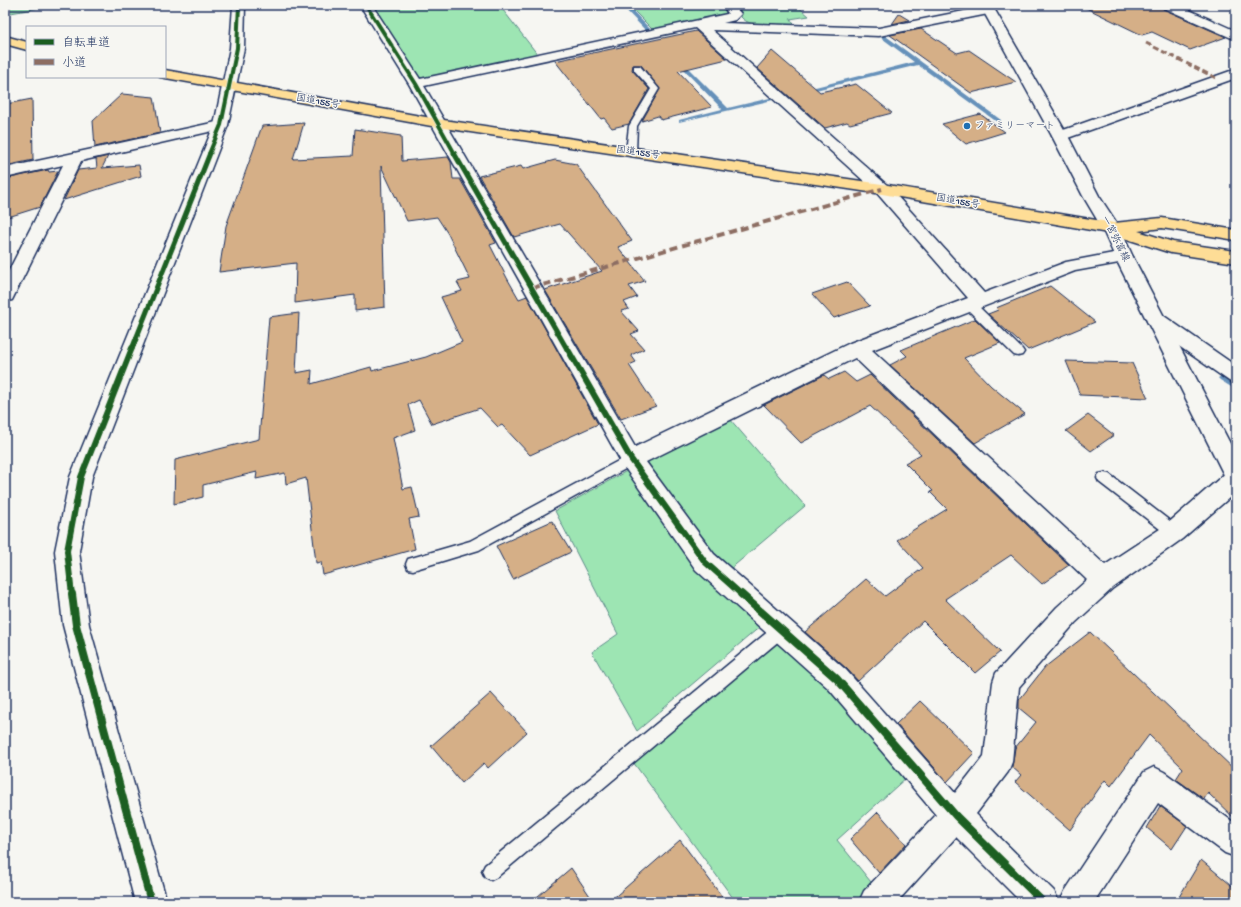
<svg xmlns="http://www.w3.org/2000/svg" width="1241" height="907" viewBox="0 0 1241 907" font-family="'Gochi Hand','Klee One',sans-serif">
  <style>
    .green { fill: #9de5b3; stroke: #5c8a88 }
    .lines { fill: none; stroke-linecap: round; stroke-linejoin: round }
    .stream { fill: #6691ba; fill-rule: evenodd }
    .building { fill: #d5af87; stroke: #1b2f5e }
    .service-casing { stroke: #1b2f5e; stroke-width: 3 }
    .minor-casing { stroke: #1b2f5e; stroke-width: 3 }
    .tertiary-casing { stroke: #1b2f5e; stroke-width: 3 }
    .secondary-casing { stroke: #1b2f5e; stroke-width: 3 }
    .trunk-casing { stroke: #1b2f5e; stroke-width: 3 }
    .service { fill: #f6f6f2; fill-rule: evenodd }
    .minor { fill: #f6f6f2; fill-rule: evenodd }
    .tertiary { fill: #f6f6f2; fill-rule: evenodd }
    .secondary { fill: #f6f6f2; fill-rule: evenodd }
    .trunk { fill: #fedd96; fill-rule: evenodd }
    .quiet-far1 { stroke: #8d6e63; stroke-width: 3; stroke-dasharray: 6 3; stroke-linecap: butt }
    .quiet { stroke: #8d6e63; stroke-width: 4; stroke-dasharray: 8 4; stroke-linecap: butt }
    .cycleway-far3-casing { stroke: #f6f6f2; stroke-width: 5.5 }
    .cycleway-far2-casing { stroke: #f6f6f2; stroke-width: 7 }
    .cycleway-far1-casing { stroke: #f6f6f2; stroke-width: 8 }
    .cycleway-casing { stroke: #f6f6f2; stroke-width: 10 }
    .cycleway-far3 { stroke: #1b5e20; stroke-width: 4 }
    .cycleway-far2 { stroke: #1b5e20; stroke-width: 5 }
    .cycleway-far1 { stroke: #1b5e20; stroke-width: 6 }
    .cycleway { stroke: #1b5e20; stroke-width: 8 }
    .poi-dot { fill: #1f6fb2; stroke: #f6f6f2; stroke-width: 1.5 }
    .labels { text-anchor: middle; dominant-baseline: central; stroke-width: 3; stroke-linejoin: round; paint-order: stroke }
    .far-street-label { font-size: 10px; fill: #1b2f5e; stroke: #f6f6f2 }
    .far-poi-label { font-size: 10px; fill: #1b2f5e; stroke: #f6f6f2; text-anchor: start }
  </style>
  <rect width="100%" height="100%" fill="#f6f6f2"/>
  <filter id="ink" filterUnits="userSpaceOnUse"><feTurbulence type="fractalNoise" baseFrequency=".025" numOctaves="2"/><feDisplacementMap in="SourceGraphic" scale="8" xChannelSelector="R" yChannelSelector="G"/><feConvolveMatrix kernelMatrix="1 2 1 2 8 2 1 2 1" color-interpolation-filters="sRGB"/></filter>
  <g filter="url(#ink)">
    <!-- green -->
    <g class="green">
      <polygon points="5,5 56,5 5,14"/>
      <polygon points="371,5 499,5 538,55 420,80"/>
      <polygon points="628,5 721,5 727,11 724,15 653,30"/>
      <path d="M736 5H796L809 16 790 19 797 28C782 27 751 29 741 17L742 13Z"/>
      <polygon points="729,418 805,506 729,570 708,555 644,461"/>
      <polygon points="632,468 762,625 637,731 592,652 618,634 555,511"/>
      <polygon points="780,640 822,679 908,776 837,840 875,887 861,902 736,902 633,762"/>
    </g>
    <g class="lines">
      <!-- stream -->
      <g class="stream">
        <polygon points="621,5 627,5 651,30 651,32 647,32"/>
        <polygon points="879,34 883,34 1001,120 1001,122 997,122 918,65 783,98 780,96 914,62 879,36"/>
        <polygon points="675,59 679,59 728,108 774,97 777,99 679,122 679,120 722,109 675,61"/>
        <polygon points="1223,375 1236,382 1236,390 1220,380 1218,378"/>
      </g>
    </g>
    <!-- building -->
    <g class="building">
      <polygon points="1080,5 1160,5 1163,9 1226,37 1190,50 1152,32 1142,35"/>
      <polygon points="899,14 909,20 892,24"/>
      <polygon points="921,29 957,53 969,50 1016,82 971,93 890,35"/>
      <polygon points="696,31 727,59 678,71 712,107 661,120 658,116 642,121 660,89 641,65 633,65 632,70 649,89 629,124 612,128 604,118 601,119 555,61"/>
      <polygon points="772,51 820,92 856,84 892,113 850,124 847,122 825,128 757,68"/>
      <polygon points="122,94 154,97 160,133 95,147 93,121"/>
      <polygon points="32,99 33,160 5,166 6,104"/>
      <polygon points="980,114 1005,132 966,144 942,124"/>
      <polygon points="304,123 293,159 353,156 355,129 401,136 402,161 448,157 451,162 453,179 460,179 496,243 490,245 507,278 519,299 527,296 598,424 530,455 502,425 498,427 480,408 432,424 419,400 408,405 415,430 393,438 403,489 412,487 419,517 409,519 415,549 323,575 321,562 316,563 306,478 286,484 285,473 256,479 257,472 203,485 203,497 174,504 175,460 259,439 269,317 299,313 296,373 312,370 311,384 371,367 372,371 426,357 462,342 441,297 462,291 457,282 470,279 448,234 437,217 407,221 381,166 385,307 355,311 355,295 295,303 296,263 219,272 226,226 262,126"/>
      <polygon points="108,156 102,168 139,165 141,176 64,200 78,170 97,168 96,159"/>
      <polygon points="555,160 576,164 632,241 618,247 645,281 629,286 637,297 624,302 629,309 621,311 639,331 631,334 644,349 631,355 636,362 629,365 656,406 621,419 545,290 602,271 560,224 514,237 479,176 521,166 523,169"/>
      <polygon points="48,170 49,172 58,171 40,207 5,218 5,179"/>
      <polygon points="847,282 870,306 834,318 812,294"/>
      <polygon points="1050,286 1095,322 1028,350 988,314 998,310 996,308"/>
      <polygon points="975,319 1000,343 964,358 991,386 1025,414 975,443 890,365 907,356 901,350"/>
      <polygon points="1066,361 1132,363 1148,398 1080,395"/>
      <polygon points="844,372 856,382 870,375 1069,565 1042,584 1011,555 945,599 1000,652 975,673 923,621 858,681 847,669 805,632 866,579 885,596 923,568 897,540 947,509 930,492 933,491 905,463 921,454 870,406 801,443 764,405 824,375 829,379"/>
      <polygon points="1088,415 1114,435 1091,451 1066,431"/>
      <polygon points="552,521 571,552 513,579 496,546"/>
      <polygon points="1090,632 1236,771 1236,820 1208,793 1204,799 1176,779 1183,768 1149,735 1111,786 1105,780 1070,830 1015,782 1021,775 1012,767 1015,748 1036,722 1019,708 1019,700 1045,667"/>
      <polygon points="491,693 527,732 488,768 484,763 462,783 431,746"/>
      <polygon points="920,701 974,753 947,782 896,724"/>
      <polygon points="1160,806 1187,826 1172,849 1147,828"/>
      <polygon points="878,812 906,844 879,873 850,839"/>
      <polygon points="680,840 726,902 609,902"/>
      <polygon points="1201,860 1236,889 1236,902 1176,902"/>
      <polygon points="571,868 594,902 531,902"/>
    </g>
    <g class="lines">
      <defs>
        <g id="service">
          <polygon points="634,66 640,66 659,89 637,126 636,152 631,155 626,152 629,126 651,89 634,70"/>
          <polygon points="970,301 974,302 1022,349 1024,352 1022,355 1018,356 1014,355 966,308 964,305 966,302"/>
          <polygon points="631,454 636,455 638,459 636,463 479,550 413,570 408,569 406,564 408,559 470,541"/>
          <polygon points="1104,473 1109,474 1179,528 1181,532 1179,536 1174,538 1169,536 1099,482 1097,478 1099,474"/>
          <polygon points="781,623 786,625 789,630 786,635 497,877 491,880 485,877 482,871 485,865 776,625"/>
        </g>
        <g id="minor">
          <path d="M360 5H372L420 79 727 14 728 13 722 5H734L741 14 735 20 723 23 879 28 989 6 993 7 995 10 993 13 879 36 712 30 888 186 984 293 1066 262 1124 251 1130 253 1133 257 1130 261 1075 271 872 350 1105 565 1166 525 1228 471 1236 469V492L1182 539 1113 588 1075 623 1019 687 1012 762 1008 772 976 814 1054 891 1059 902H1021L956 837 897 902H859L864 891 936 815 828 688 696 570 623 465 409 84ZM695 28 876 192 968 298 850 343 635 447 424 86ZM855 358 1087 580 1057 607 996 673 993 682 984 756 955 793 846 670 714 554 646 462Z"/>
          <polygon points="1162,5 1178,5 1236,31 1236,40 1164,8"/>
          <polygon points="1236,69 1236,78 1065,139 1060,141 1055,139 1052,136 1055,133"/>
          <polygon points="221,121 226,122 228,125 226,128 81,161 14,296 12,300 5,302 5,278 63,165 5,178 5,168"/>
          <polygon points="1157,314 1164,316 1236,366 1236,384 1229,381 1150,326 1147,321 1150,316"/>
          <polygon points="1154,767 1164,772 1236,824 1236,857 1225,853 1158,803 1094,902 1060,902 1065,891 1144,772"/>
        </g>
        <polygon id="tertiary" points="233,5 245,5 244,48 228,125 92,477 79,551 89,625 167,902 135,902 63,625 55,551 70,477 214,125 230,48"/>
        <polygon id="secondary" points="980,5 992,5 1068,136 1099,196 1120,228 1133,257 1236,455 1236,486 1228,483 1115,257 1102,228 1083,196 1052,136"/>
        <g id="trunk">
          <polygon points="5,36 27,42 27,50 5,44"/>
          <polygon points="165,70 437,119 882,184 1114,223 1162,218 1236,230 1236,240 1162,228 1138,231 1173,242 1236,251 1236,263 1171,253 1108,233 882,194 437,127 160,77 165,77"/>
        </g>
      </defs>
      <!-- service casing -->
      <use href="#service" class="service-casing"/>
      <!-- minor casing -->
      <use href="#minor" class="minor-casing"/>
      <!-- tertiary casing -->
      <use href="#tertiary" class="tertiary-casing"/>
      <!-- secondary casing -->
      <use href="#secondary" class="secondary-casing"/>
      <!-- trunk casing -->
      <use href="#trunk" class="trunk-casing"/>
      <!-- service -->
      <use href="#service" class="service"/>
      <!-- minor -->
      <use href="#minor" class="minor"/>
      <!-- tertiary -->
      <use href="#tertiary" class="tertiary"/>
      <!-- secondary -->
      <use href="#secondary" class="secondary"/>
      <!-- trunk -->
      <use href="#trunk" class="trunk"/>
      <!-- quiet-far1 -->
      <polyline class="quiet-far1" points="1146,43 1218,79"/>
      <!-- quiet -->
      <polyline class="quiet" points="532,288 882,189"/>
      <defs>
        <g id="cycleway-far3">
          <polyline points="366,5 416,84 455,154"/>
          <polyline points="209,154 221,125 237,48 239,5"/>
        </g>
        <g id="cycleway-far2">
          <polyline points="454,153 567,349"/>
          <polyline points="132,349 210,153"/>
        </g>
        <g id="cycleway-far1">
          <polyline points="567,348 631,459 705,562 742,595"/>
          <polyline points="72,595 67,551 81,477 132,348"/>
        </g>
        <g id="cycleway">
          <polyline points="72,594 76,625 151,902"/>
          <polyline points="741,594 837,679 956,816 1043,902"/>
        </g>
      </defs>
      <!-- cycleway-far3 casing -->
      <use href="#cycleway-far3" class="cycleway-far3-casing"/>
      <!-- cycleway-far2 casing -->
      <use href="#cycleway-far2" class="cycleway-far2-casing"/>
      <!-- cycleway-far1 casing -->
      <use href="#cycleway-far1" class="cycleway-far1-casing"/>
      <!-- cycleway casing -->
      <use href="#cycleway" class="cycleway-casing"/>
      <!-- cycleway-far3 -->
      <use href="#cycleway-far3" class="cycleway-far3"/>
      <!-- cycleway-far2 -->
      <use href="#cycleway-far2" class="cycleway-far2"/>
      <!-- cycleway-far1 -->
      <use href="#cycleway-far1" class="cycleway-far1"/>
      <!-- cycleway -->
      <use href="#cycleway" class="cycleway"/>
    </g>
  </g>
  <!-- markers -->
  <circle class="poi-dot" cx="967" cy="126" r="4"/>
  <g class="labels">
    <!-- far-street labels -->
    <g class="far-street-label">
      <text transform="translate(318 102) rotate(10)">国道155号</text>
      <text transform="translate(638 153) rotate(8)">国道155号</text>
      <text transform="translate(958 202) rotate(10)">国道155号</text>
      <text transform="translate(1115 239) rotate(63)">一宮弥富線</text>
    </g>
    <!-- far-poi labels -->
    <g class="far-poi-label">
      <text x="975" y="126">ファミリーマート</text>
    </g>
  </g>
  <!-- margin -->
  <rect width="1241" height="907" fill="none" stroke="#f6f6f2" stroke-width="20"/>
  <rect x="10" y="10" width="1221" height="887" fill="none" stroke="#1b2f5e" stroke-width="1.5" filter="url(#ink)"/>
  <!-- legend -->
  <rect x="26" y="26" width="140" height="52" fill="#f6f6f2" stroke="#9ea6b7"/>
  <rect x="34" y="39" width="20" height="6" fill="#1b5e20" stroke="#9ea6b7"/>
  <text x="62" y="46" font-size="12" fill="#1b2f5e">自転車道</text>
  <rect x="34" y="59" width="20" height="6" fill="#8d6e63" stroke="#9ea6b7"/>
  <text x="62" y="66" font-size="12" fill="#1b2f5e">小道</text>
</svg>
